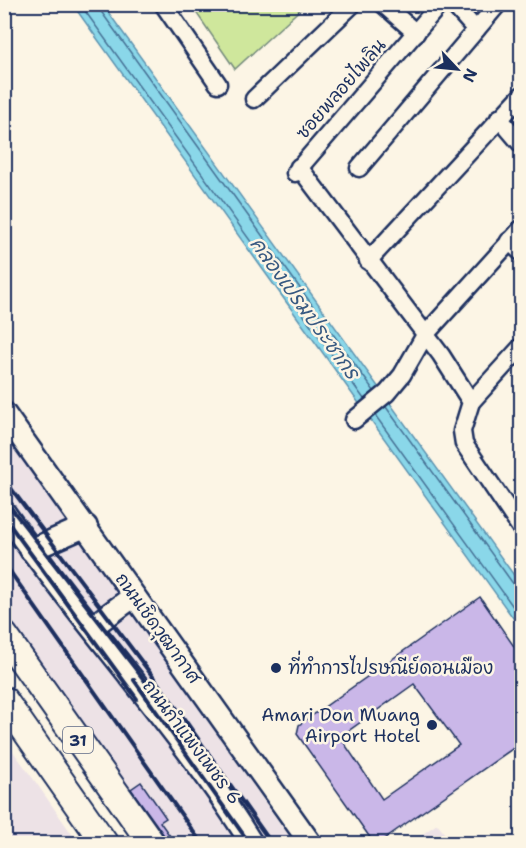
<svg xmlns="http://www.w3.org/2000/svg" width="526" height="848" viewBox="0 0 526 848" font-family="'Shantell Sans','Playpen Sans Thai',sans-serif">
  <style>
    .built { fill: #ede2e6 }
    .green { fill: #cfe79c; stroke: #758b7d; stroke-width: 1.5 }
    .water { fill: #8ad7e9; stroke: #5e94b1; stroke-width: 1.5 }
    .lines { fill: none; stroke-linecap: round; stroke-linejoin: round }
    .shore { stroke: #477296; stroke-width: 1.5 }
    .building { fill: #cab7e8; stroke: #1b2f5e; stroke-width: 1.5; fill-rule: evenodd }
    .minor-casing { stroke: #1b2f5e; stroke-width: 21 }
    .major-casing { stroke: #1b2f5e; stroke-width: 26 }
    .highway-casing { stroke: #1b2f5e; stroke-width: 30 }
    .minor { stroke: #fcf5e5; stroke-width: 16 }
    .major { stroke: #fcf5e5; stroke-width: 21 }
    .highway { stroke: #fcf5e5; stroke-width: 26 }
    .rail { stroke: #1b2f5e; stroke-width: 4 }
    .poi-dot { fill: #1b2f5e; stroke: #fcf5e5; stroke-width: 2 }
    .labels { text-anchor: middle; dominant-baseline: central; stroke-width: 5; stroke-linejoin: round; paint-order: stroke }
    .shield { fill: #fcf5e5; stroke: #5e6a86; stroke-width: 1.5 }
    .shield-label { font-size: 16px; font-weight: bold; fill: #1b2f5e }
    .street-label { font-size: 18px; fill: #1b2f5e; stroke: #fcf5e5 }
    .poi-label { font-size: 18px; fill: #1b2f5e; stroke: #fcf5e5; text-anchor: start }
    .water-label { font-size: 20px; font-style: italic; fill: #375981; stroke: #fcf5e5 }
  </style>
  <rect width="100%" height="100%" fill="#fcf5e5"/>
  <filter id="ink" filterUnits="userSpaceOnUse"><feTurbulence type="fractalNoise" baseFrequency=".0167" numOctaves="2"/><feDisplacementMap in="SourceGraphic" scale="12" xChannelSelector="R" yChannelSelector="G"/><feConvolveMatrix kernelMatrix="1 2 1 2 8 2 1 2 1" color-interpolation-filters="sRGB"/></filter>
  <g filter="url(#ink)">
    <!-- built -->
    <g class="built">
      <polygon points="4,431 129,610 294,843 161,843 5,619"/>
      <polygon points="4,739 37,784 78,843 5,843"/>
      <polygon points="437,824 452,843 410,843"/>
    </g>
    <!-- green -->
    <polygon class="green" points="191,5 305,5 235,69"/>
    <!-- water -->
    <polygon class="water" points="73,5 103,5 521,585 521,629"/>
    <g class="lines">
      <!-- shore -->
      <g class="shore">
        <polyline points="80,4 364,399"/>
        <polyline points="98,4 100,10 374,391"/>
        <polyline points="386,407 514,585 522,588"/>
        <polyline points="375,415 522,619"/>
      </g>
    </g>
    <!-- building -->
    <g class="building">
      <path d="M480 597 522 658V742L381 841 371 839 297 734 299 725ZM414 684 459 745 382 799 340 737Z"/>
      <polygon points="141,782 166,818 160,822 175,843 167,843 164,835 131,789"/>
    </g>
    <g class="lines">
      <defs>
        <g id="minor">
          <polyline points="163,4 218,84"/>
          <polyline points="383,4 416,33"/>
          <polyline points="453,4 476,30"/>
          <polyline points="254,99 353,4"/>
          <polyline points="499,118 522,145"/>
          <polyline points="299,167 441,355 471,402 462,431 464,444 522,530"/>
          <polyline points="359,168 498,4"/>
          <polyline points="295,173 440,4"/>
          <polyline points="509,241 522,253"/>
          <polyline points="368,261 522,95"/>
          <polyline points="471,402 522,346"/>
          <polyline points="354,420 387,393 402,375 425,335 522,228"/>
        </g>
        <g id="major">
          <polyline points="4,413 311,844"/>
          <path d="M4 512C83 625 179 727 252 844"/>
          <polyline points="31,550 86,526"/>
          <polyline points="92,627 134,596"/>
        </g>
        <g id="highway">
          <polyline points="4,635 152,844"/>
          <polyline points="4,700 105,844"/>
        </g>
      </defs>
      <!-- minor casing -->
      <use href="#minor" class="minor-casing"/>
      <!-- major casing -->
      <use href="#major" class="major-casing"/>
      <!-- highway casing -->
      <use href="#highway" class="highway-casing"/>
      <!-- minor -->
      <use href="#minor" class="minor"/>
      <!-- major -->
      <use href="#major" class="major"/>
      <!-- highway -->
      <use href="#highway" class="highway"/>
      <!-- rail -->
      <g class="rail">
        <polyline points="4,479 175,706 272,844"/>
        <polyline points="4,499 148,685"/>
        <polyline points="4,517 137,699"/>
        <polyline points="4,563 202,844"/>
        <polyline points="134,680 250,844"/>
      </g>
    </g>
  </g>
  <!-- markers -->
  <g class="poi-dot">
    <circle cx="276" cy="668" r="6"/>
    <circle cx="432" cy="725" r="6"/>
  </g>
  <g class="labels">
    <!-- shield labels -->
    <rect class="shield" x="63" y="727" width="30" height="26" rx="4.5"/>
    <g class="shield-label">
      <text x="78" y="740">31</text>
    </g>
    <!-- street labels -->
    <g class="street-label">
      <text transform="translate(341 89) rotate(-49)">ซอยพลอยไพลิน</text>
      <text transform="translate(158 628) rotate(54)">ถนนเชิดวุฒากาศ</text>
      <text transform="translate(192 742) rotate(53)">ถนนกำแพงเพชร 6</text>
    </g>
    <!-- poi labels -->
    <g class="poi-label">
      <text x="288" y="668">ที่ทำการไปรษณีย์ดอนเมือง</text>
      <text x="420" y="715" text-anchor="end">Amari Don Muang<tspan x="420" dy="21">Airport Hotel</tspan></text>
    </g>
    <!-- water labels -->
    <g class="water-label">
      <text transform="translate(305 308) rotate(54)">คลองเปรมประชากร</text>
    </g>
  </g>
  <!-- margin -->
  <rect width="526" height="848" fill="none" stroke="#fcf5e5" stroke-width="24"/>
  <rect x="12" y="12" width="502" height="824" fill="none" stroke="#1b2f5e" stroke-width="2" filter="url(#ink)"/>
  <!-- north arrow -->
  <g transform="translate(457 69) rotate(116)" stroke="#fcf5e5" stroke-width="4.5" paint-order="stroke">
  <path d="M0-4.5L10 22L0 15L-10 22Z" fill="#1b2f5e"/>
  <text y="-9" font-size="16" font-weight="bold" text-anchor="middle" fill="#1b2f5e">N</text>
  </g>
</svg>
